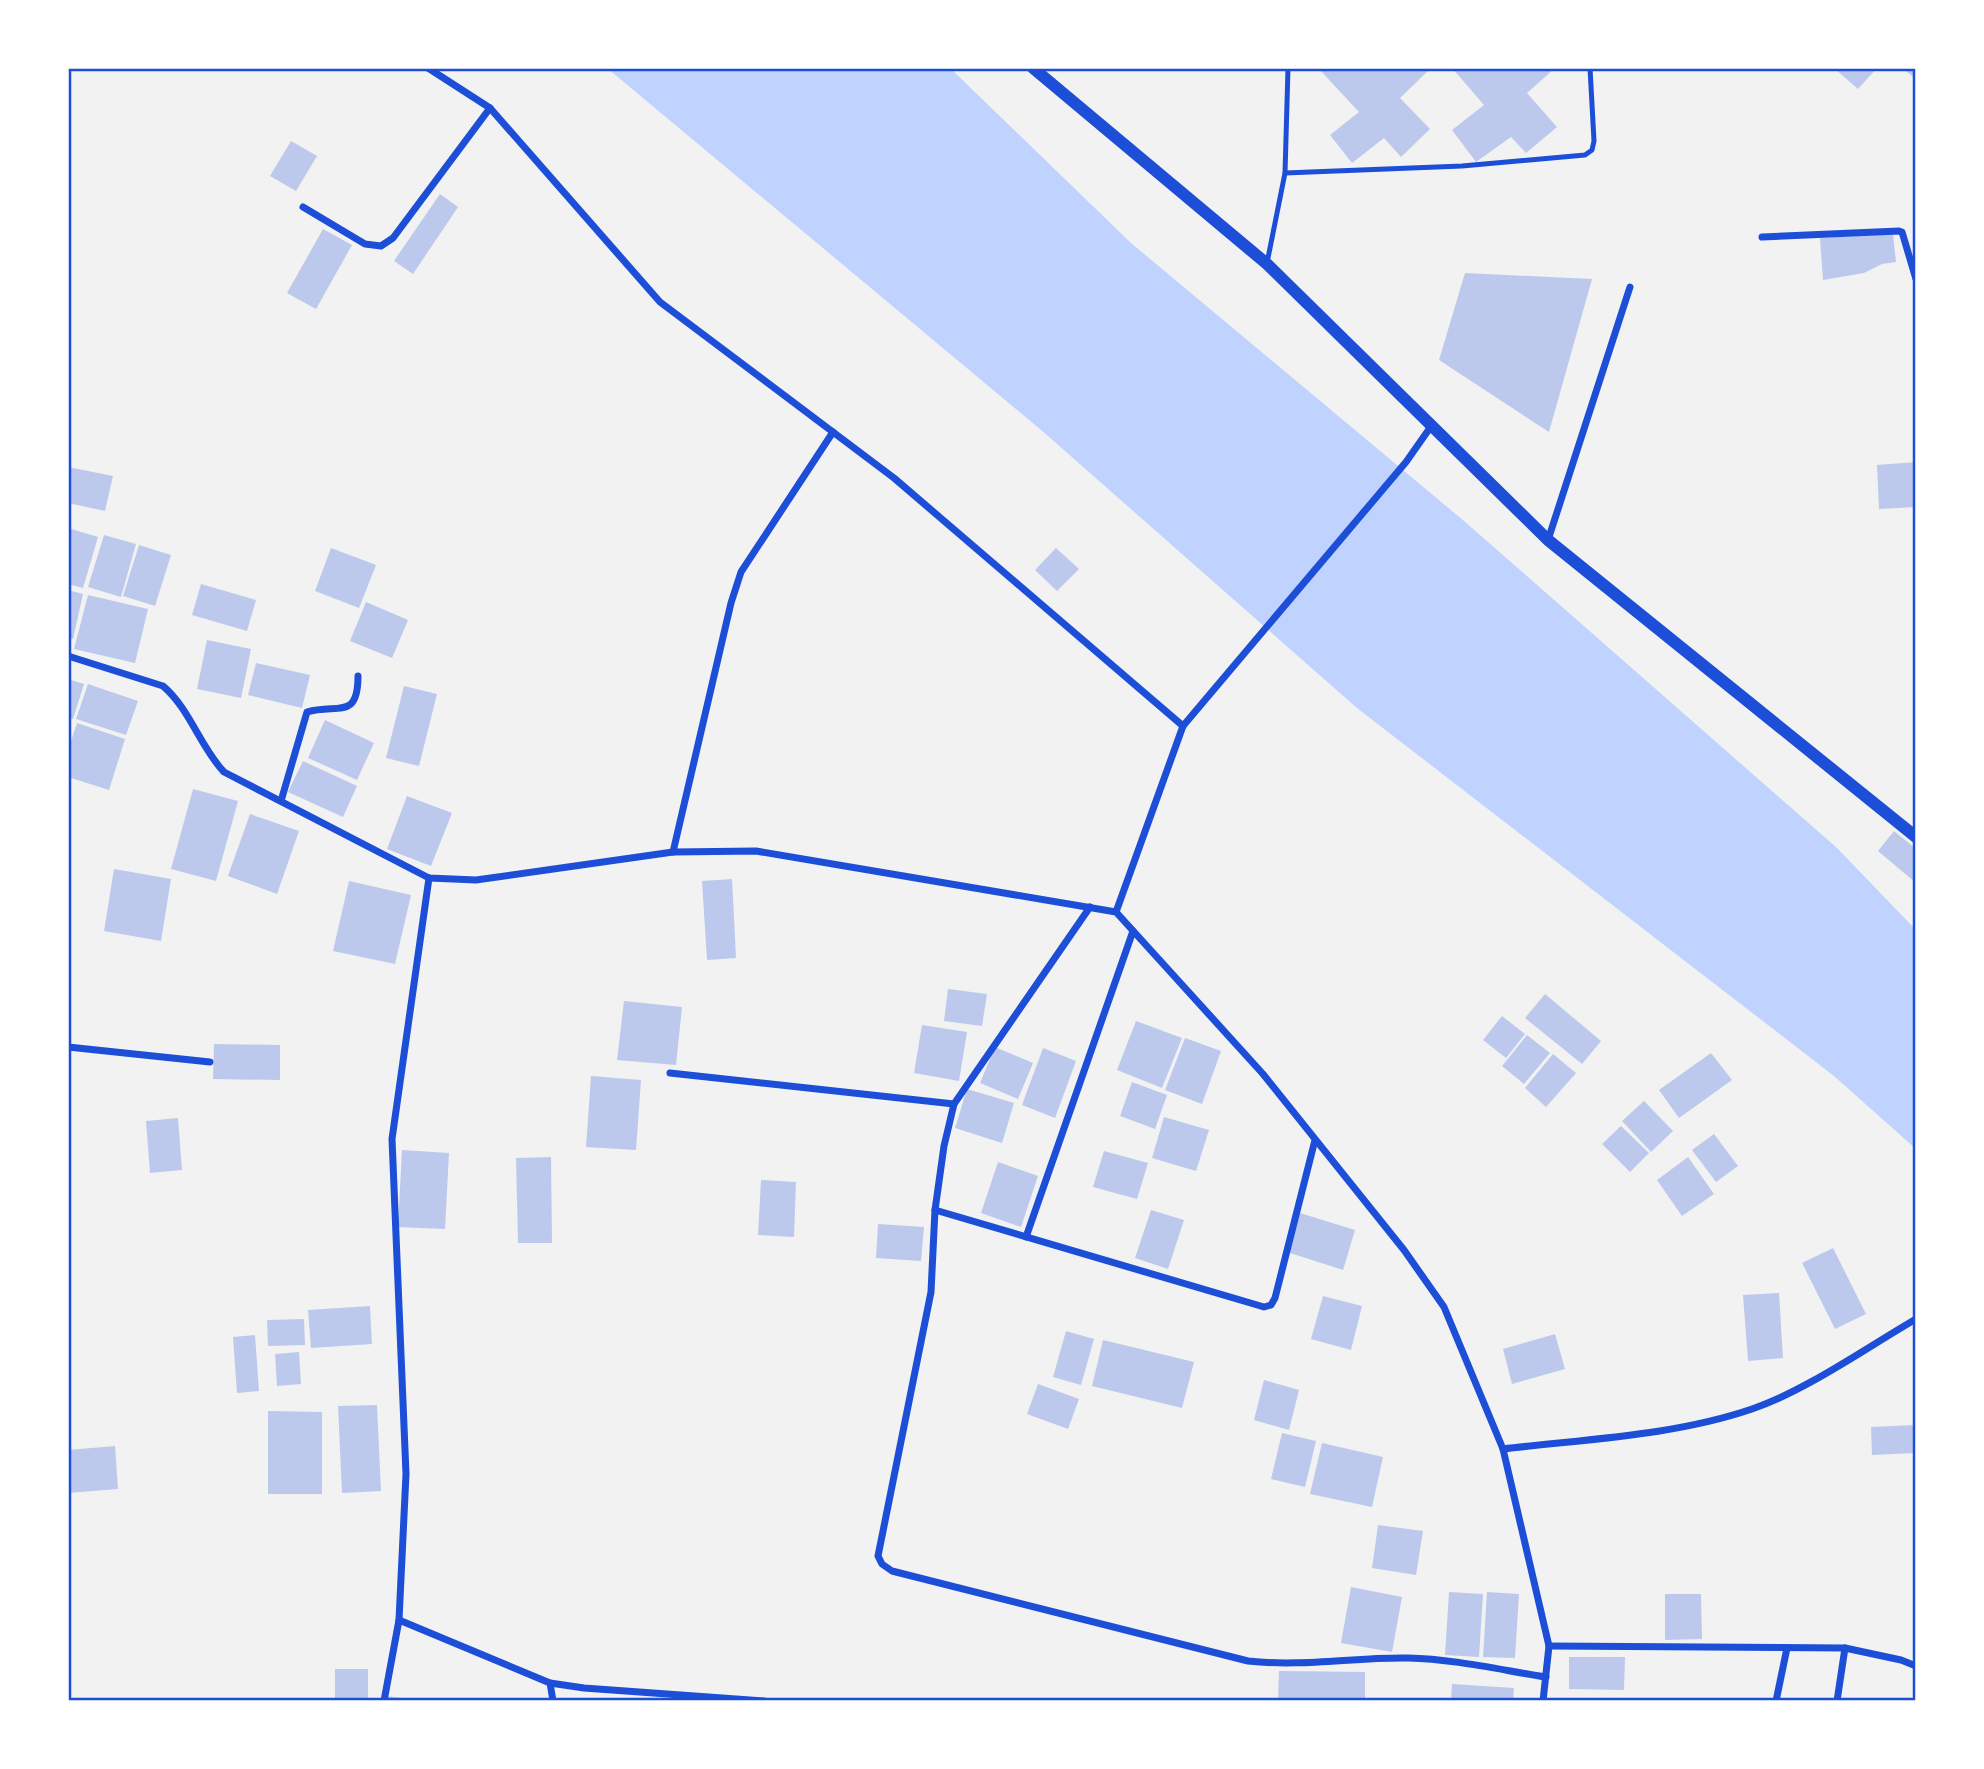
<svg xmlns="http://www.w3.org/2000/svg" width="1984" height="1769" viewBox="0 0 1984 1769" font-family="'Open Sans',sans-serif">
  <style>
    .water { fill: #bfd3fe }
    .building { fill: #bdc9ec }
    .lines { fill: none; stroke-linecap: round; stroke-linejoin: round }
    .service { stroke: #1d4ed8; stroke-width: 5 }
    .minor { stroke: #1d4ed8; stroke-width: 7 }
    .tertiary { stroke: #1d4ed8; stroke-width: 12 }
    .neatline { fill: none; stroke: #1d4ed8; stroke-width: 2.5 }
  </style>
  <rect width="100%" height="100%" fill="#f2f2f2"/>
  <!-- water -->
  <polygon class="water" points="607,68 950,68 1131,243 1464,521 1837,848 1916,930 1916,1149 1834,1076 1357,708 1040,429"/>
  <!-- building -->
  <g class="building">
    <polygon points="1322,68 1372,68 1374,70 1376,68 1431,68 1400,98 1430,129 1401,157 1384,138 1352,163 1330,135 1359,112 1320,70"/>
    <polygon points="1452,68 1555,68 1527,93 1557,127 1526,153 1511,137 1476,162 1452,130 1484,105"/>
    <polygon points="1834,68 1877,68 1858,89"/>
    <polygon points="1902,68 1916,68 1916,79"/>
    <polygon points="291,141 317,156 296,191 270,176"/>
    <polygon points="440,194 458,207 413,274 394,261"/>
    <polygon points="323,229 352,245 316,309 287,293"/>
    <polygon points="1893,234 1896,262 1882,264 1864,273 1823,280 1820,238"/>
    <polygon points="1465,273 1592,279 1549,432 1439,360"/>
    <polygon points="1916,462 1916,507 1879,509 1877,465"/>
    <polygon points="68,467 113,476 105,511 68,503"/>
    <polygon points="68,528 98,537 83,588 68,584"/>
    <polygon points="104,535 136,544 121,597 88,587"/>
    <polygon points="139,545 171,555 155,606 123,596"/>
    <polygon points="331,548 376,565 359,608 315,591"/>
    <polygon points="1056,548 1079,569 1057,591 1035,570"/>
    <polygon points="201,584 256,600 247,631 192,615"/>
    <polygon points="68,590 83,594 73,639 68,638"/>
    <polygon points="88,595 148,609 135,663 74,649"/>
    <polygon points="366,602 408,620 392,658 350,641"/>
    <polygon points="207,640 251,649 241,698 197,689"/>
    <polygon points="256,663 310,675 302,708 248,695"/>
    <polygon points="68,679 84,684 73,719 68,717"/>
    <polygon points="88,684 138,701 126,735 76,719"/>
    <polygon points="404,686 437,694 419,766 386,758"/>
    <polygon points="325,720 374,743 357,780 308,758"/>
    <polygon points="77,723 125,739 109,790 68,777 68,750"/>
    <polygon points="303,761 357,786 343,817 288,792"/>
    <polygon points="193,789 238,801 216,881 171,869"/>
    <polygon points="407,796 452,813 431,866 387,849"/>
    <polygon points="250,814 299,831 277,894 228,876"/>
    <polygon points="1894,831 1916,849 1916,883 1878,851"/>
    <polygon points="114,869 171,879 161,941 104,931"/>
    <polygon points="732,879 736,958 707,960 702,881"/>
    <polygon points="349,881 411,895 395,964 333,951"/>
    <polygon points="948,989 987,994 982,1026 944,1021"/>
    <polygon points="1545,994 1601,1041 1582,1064 1525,1018"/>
    <polygon points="624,1001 682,1007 676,1065 617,1060"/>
    <polygon points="1502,1016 1525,1034 1506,1058 1483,1040"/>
    <polygon points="1136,1021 1182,1038 1162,1088 1117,1070"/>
    <polygon points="922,1025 967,1032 959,1081 914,1073"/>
    <polygon points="1527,1035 1550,1053 1524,1084 1502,1066"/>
    <polygon points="1185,1038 1221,1051 1202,1104 1165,1090"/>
    <polygon points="214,1044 280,1045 280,1080 213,1079"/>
    <polygon points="995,1047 1033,1063 1018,1099 980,1083"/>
    <polygon points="1043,1048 1076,1061 1055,1118 1022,1105"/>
    <polygon points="1711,1053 1732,1080 1679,1118 1659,1090"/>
    <polygon points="1553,1054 1576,1073 1546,1107 1525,1088"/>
    <polygon points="591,1076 641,1080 636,1150 586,1147"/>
    <polygon points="1132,1082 1167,1095 1155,1129 1120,1116"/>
    <polygon points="967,1089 1014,1103 1002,1143 955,1128"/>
    <polygon points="1644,1101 1673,1131 1651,1152 1622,1121"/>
    <polygon points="1164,1117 1209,1130 1196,1171 1152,1158"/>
    <polygon points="178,1118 182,1170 150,1173 146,1121"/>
    <polygon points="1621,1126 1649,1153 1630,1172 1602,1144"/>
    <polygon points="1714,1134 1738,1166 1716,1182 1692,1150"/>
    <polygon points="402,1150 449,1153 445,1229 398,1227"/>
    <polygon points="1104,1151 1148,1163 1137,1199 1093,1187"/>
    <polygon points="551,1157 552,1243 518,1243 516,1158"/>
    <polygon points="1688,1157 1714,1194 1682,1216 1657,1180"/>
    <polygon points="998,1162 1038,1176 1021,1227 981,1213"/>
    <polygon points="761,1180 796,1182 794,1237 758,1235"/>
    <polygon points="1151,1210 1184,1220 1168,1269 1135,1258"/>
    <polygon points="1300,1213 1355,1230 1343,1270 1287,1252"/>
    <polygon points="878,1224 924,1227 921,1261 876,1258"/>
    <polygon points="1833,1248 1866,1314 1835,1329 1802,1263"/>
    <polygon points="1779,1293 1783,1358 1748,1361 1743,1295"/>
    <polygon points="1323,1296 1362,1306 1351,1350 1311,1339"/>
    <polygon points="370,1306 372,1344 311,1348 308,1310"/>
    <polygon points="304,1319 305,1345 268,1346 267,1320"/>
    <polygon points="1066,1331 1094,1339 1081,1385 1053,1377"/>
    <polygon points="1555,1334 1565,1369 1512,1384 1503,1349"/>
    <polygon points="255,1335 259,1391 237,1393 233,1337"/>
    <polygon points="1103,1340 1194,1362 1182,1408 1092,1386"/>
    <polygon points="299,1352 301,1384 277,1386 275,1354"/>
    <polygon points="1264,1380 1299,1390 1289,1430 1254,1420"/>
    <polygon points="1038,1384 1079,1399 1068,1429 1027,1414"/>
    <polygon points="377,1405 381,1491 342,1493 338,1406"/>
    <polygon points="268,1411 322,1412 322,1494 268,1494"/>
    <polygon points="1916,1425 1916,1453 1872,1455 1871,1427"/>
    <polygon points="1282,1433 1316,1441 1305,1487 1271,1479"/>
    <polygon points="1322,1443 1383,1457 1372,1507 1310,1494"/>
    <polygon points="115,1446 118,1489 68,1493 68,1450"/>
    <polygon points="1378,1525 1423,1531 1416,1575 1372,1568"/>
    <polygon points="1351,1587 1402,1597 1392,1652 1341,1643"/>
    <polygon points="1449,1592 1483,1594 1479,1657 1445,1655"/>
    <polygon points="1487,1592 1519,1594 1515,1658 1483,1657"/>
    <polygon points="1665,1594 1701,1594 1702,1639 1665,1640"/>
    <polygon points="1569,1657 1625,1657 1624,1690 1569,1689"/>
    <rect x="335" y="1669" width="33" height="32"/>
    <polygon points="1279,1671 1365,1672 1365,1701 1278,1701"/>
    <polygon points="1452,1684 1514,1688 1513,1701 1451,1701"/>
    <polygon points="385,1696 411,1699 411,1701 385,1701"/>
  </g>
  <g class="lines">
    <!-- service -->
    <g class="service">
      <polyline points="1285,173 1462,166 1585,155 1592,150 1594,141 1590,68"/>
      <polyline points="1267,263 1285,173 1288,68"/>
    </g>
    <!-- minor -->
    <g class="minor">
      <polyline points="428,68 490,108 660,302 894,478 1183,726"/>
      <polyline points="303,207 365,244 381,246 393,238 490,108"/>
      <polyline points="1762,237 1899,231 1902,232 1916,279"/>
      <polyline points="1548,540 1630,287"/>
      <path d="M68 656 163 686C190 709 200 747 224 772L429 878 476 880 673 852 756 851 1116 912 1263 1074 1404 1250 1444 1307 1503 1449 1549 1646 1543 1701"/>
      <path d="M281 801 307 712C337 703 358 721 358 676"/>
      <polyline points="673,852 731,603 741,572 833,432"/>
      <path d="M1090 907 954 1104 944 1146 935 1210 931 1292 878 1556 882 1564 892 1571 1248 1661C1302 1667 1355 1657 1408 1658 1454 1659 1501 1670 1546 1677"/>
      <polyline points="1116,912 1183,726 1406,462 1432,425"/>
      <polyline points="68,1047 210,1062"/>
      <polyline points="670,1073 954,1104"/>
      <polyline points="935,1210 1264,1307 1271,1305 1275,1298 1315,1140"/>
      <polyline points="1026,1237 1133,931"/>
      <path d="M1503 1449C1585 1439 1673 1436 1752 1409 1805 1391 1866 1348 1916 1319"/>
      <polyline points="399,1620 550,1683 584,1688 764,1701"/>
      <polyline points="1549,1646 1845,1648 1901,1660 1916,1666"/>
      <polyline points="550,1683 553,1701"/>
      <polyline points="384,1701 399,1620 406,1474 392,1139 429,878"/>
      <polyline points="1776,1701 1787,1648"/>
      <polyline points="1837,1701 1845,1648"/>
    </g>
    <!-- tertiary -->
    <polyline class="tertiary" points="1033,68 1267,264 1548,540 1916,837"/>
  </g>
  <!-- border -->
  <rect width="1984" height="1769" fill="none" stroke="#ffffff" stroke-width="140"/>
  <rect x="70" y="70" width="1844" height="1629" class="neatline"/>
</svg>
